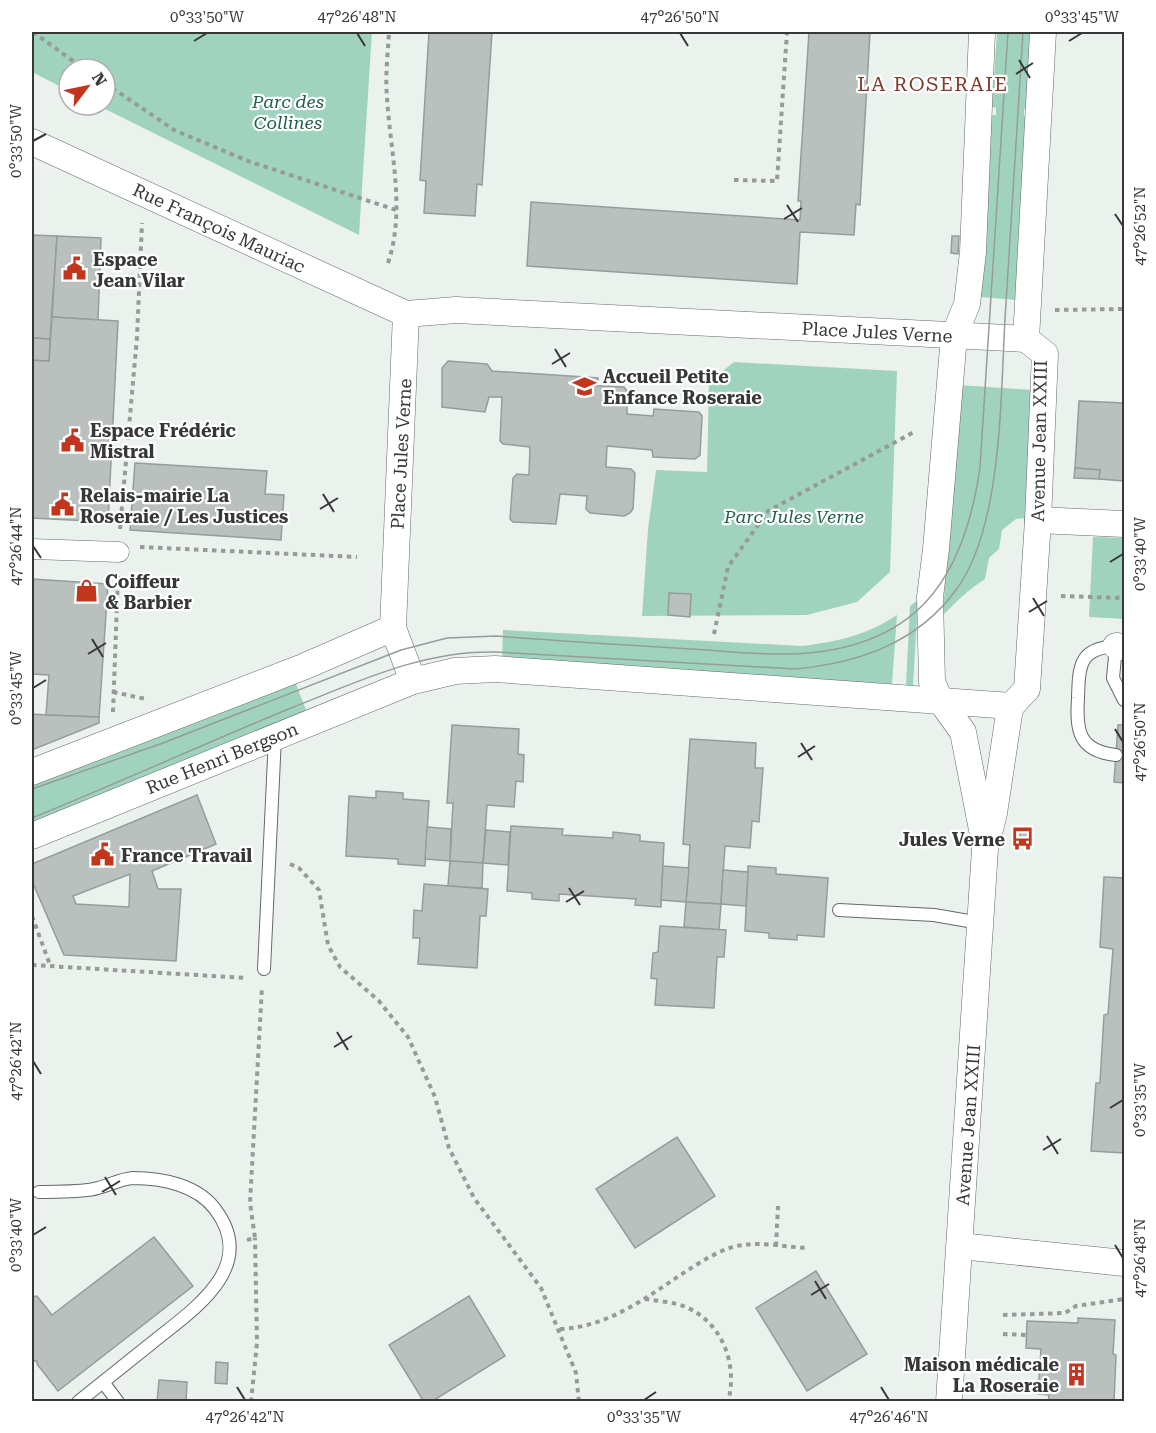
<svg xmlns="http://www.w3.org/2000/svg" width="1156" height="1433" viewBox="0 0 1156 1433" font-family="'Roboto Serif',serif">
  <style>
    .green { fill: #a0d3bd }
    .building { fill: #bac0bd; stroke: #969c99; stroke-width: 1.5; fill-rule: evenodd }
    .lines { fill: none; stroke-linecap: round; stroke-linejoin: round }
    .service-casing { stroke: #636966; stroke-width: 14 }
    .pedestrian-casing { stroke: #636966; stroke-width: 21 }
    .minor-casing { stroke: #636966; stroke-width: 27 }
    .path { stroke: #969b98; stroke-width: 4; stroke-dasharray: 4.5 4.5; stroke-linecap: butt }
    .service { stroke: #fff; stroke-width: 12 }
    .pedestrian { stroke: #fff; stroke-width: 20 }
    .minor { stroke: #fff; stroke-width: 26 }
    .tram { stroke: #979c9a; stroke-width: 1.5 }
    .ticks { fill: none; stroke: #363837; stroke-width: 2 }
    .labels { text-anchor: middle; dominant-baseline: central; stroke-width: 4.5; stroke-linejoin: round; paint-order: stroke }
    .park-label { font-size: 18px; font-style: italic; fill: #1f5e48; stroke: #fff }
    .street-label { font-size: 18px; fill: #363837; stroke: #fff }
    .poi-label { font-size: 18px; font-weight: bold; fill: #363837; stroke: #fff; text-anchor: start }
    .neighbourhood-label { font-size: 20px; letter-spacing: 1.5px; fill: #813b2d; stroke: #fff }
    .neatline { fill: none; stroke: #363837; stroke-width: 2 }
    .ticks-label { font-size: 15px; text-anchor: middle; fill: #363837 }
  </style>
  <rect width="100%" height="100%" fill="#ebf2ee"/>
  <!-- green -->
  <g class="green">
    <polygon points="32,32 372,32 359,235 97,105 105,105 105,69 69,69 69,91 32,72"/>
    <polygon points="997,32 1034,32 1029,109 1024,109 1024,116 1029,117 1017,300 980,297 992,115 996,115 996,108 992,107"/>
    <polygon points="734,362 897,371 890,572 857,602 807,615 642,616 648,529 656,470 707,472 709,382"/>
    <path d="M958 385 1033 390 1026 518 1016 519 1002 530 999 549 989 558 985 579C968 590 957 601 943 615Z"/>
    <polygon points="1093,537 1124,538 1124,619 1089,617"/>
    <polygon points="918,600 913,686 906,685 910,606"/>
    <path d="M897 615 892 684 502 659 503 630 802 646C837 642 867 635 897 615Z"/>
    <polygon points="294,679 308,715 32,826 32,782"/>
  </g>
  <!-- building -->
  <g class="building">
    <polygon points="429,32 492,32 482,185 477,184 475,216 424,213 426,181 420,180"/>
    <polygon points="809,32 870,32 860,205 856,204 854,235 800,232 797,284 527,266 531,202 800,220 801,201 798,201"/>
    <polygon points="32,235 57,236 50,339 32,338"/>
    <polygon points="57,236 101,238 98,320 52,317"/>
    <polygon points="952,236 959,236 958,254 951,253"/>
    <polygon points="52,317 118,321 108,522 32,518 32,360 49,361"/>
    <polygon points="32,338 50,339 49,361 32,360"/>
    <polygon points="448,361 487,364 492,371 585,377 585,385 624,387 627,391 627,414 653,416 654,409 699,412 702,416 700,455 695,459 653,457 652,450 607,446 606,467 631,469 635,473 633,509 630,513 624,516 590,513 586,509 587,496 560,494 556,524 513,522 510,519 513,478 517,474 529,475 530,447 503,444 500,441 502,397 489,397 485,412 442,407 442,368"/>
    <polygon points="585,377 598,378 597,386 585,385"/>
    <polygon points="1079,401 1124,403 1124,481 1099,479 1100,470 1075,468"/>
    <polygon points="135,463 267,471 265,494 284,495 281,540 130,530"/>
    <polygon points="1075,468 1100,470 1099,479 1074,478"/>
    <polygon points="32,579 108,584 99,717 46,715 49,675 32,674"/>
    <polygon points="669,593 691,594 690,617 668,615"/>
    <polygon points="32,714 46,715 99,717 99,723 32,750"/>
    <polygon points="452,725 519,729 518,754 524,755 523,782 516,781 514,807 487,805 483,863 450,861 453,803 447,803"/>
    <polygon points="1118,725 1124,725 1124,783 1114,782"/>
    <polygon points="690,739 756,743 755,768 763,768 759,822 752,821 750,848 725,846 721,904 686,902 690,845 683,844"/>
    <polygon points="376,791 403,793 403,799 429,801 425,866 398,864 398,859 346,856 349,796 376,798"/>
    <path d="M197 795 216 844 152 871 158 889H181L176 961 64 955 32 881V864ZM130 874 129 907 76 904 73 896Z"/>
    <polygon points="511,826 563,829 562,835 613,838 613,832 640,835 640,841 664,843 661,907 635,905 636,899 559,894 559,901 532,899 532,893 507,891"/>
    <polygon points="427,827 451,829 450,861 425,859"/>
    <polygon points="486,830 510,832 508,865 483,863"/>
    <polygon points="1020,830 1027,831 1026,847 1020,847"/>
    <polygon points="450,861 483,863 482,888 448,886"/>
    <polygon points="663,866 689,868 686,902 661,900"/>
    <polygon points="748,866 776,868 776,874 828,878 824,937 797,935 797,940 769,938 769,933 745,931"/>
    <polygon points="723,870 748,872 746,906 721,904"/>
    <polygon points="1104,877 1124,878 1124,1153 1091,1151 1096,1083 1100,1083 1104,1015 1108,1014 1113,949 1100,947"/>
    <polygon points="424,884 488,889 486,916 480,916 477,968 418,964 420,938 413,938 414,910 422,911"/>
    <polygon points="686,902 721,904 719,930 684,927"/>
    <polygon points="660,926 726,930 724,957 717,957 714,1008 655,1005 657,979 651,978 653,953 658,952"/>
    <polygon points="677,1137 715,1196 635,1248 596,1189"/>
    <polygon points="154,1237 193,1286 58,1391 37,1364 37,1361 32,1361 32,1297 37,1296 52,1315"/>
    <polygon points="816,1271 867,1354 807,1391 756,1308"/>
    <polygon points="469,1296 505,1356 431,1402 424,1402 389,1345"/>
    <polygon points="1078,1318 1115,1320 1113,1354 1116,1355 1114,1402 1048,1402 1049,1395 1038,1394 1041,1349 1026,1348 1027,1321 1078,1323"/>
    <polygon points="216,1362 228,1363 227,1384 215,1383"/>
    <polygon points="159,1380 187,1382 186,1402 157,1402"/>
  </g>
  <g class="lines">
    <defs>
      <g id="service">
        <path d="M1116 755C1078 751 1076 730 1078 698 1079 666 1079 648 1116 646L1113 678 1124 700"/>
        <polyline points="839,910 934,915 980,923"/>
        <polyline points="264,969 275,737"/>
        <path d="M39 1192C58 1191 80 1193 98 1188 110 1185 120 1179 133 1178 162 1178 197 1185 215 1209 259 1267 194 1309 153 1342 128 1362 103 1382 78 1402"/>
        <polyline points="103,1382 118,1402"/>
      </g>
      <polyline id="pedestrian" points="32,549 119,552"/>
      <g id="minor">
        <polyline points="982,32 973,252 967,304 954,336 936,549 930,597 932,682 940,700 963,732 984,840"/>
        <polyline points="32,142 406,314 456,310 1026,339"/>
        <polyline points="406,314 393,628 413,681"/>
        <polyline points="1026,339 1043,32"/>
        <polyline points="1038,520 1124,524"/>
        <polyline points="1116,646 1124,647"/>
        <polyline points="32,772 303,667 393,628"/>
        <polyline points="32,836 413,681 455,671 495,669 1011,706"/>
        <polyline points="960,1246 1124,1263"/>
        <polyline points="949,1402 985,849 994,813 1009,714 1011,706 1027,689 1038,520 1045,354 1026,339"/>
      </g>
    </defs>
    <!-- service casing -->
    <use href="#service" class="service-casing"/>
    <!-- pedestrian casing -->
    <use href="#pedestrian" class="pedestrian-casing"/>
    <!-- minor casing -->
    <use href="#minor" class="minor-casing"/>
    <!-- path -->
    <g class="path">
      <polyline points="33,32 84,69"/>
      <polyline points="105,83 174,130 248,161 396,210"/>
      <polyline points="734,180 777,181 787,32"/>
      <path d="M388 263C406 210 390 151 387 97 385 75 388 53 389 32"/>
      <polyline points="1055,310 1124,309"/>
      <polyline points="120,529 137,337 142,223"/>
      <polyline points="140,547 357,557"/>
      <polyline points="1061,596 1124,598"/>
      <polyline points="714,634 728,567 768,511 914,432"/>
      <polyline points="113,692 146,699"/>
      <polyline points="113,712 118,576"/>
      <polyline points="290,864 299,868 319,890 328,945 340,967 379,1001 408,1037 435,1097 449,1148 474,1198 541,1288 576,1373 579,1402"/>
      <polyline points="32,916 50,965"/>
      <polyline points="32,965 246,978"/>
      <polyline points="247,1240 255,1238 250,1203 262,987"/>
      <polyline points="776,1246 778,1206"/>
      <path d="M645 1299C658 1301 674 1302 686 1307 723 1323 738 1365 728 1402"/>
      <polyline points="1003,1315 1065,1313 1076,1306 1124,1299"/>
      <path d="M560 1329C610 1327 648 1296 688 1270 704 1260 724 1247 743 1245 763 1242 787 1247 807 1248"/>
      <polyline points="1003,1334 1027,1335"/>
      <polyline points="251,1402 257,1343 255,1238"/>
    </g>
    <!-- service -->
    <use href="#service" class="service"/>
    <!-- pedestrian -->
    <use href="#pedestrian" class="pedestrian"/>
    <!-- minor -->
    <use href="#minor" class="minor"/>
    <!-- tram -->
    <g class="tram">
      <path d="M32 789 163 743 401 650 447 638 496 636C561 641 626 645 691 649 724 651 758 655 791 654 915 650 964 581 980 467L1008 32"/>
      <path d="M32 818C118 783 204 744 291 708 357 682 423 650 496 652L795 669C859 663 917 643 956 590 1005 524 1000 384 1006 303 1011 212 1017 122 1023 32"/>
    </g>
  </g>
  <!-- ticks -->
  <path class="ticks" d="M357 33 365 46M680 33 688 46M194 41 207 33M1069 41 1082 33M1019 60 1030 78M1016 74 1033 63M33 141 46 134M787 205 798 222M1115 214 1123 226M784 219 802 208M555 349 566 367M552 364 570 353M323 494 334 512M320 509 338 498M33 546 41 558M1110 562 1123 554M1033 598 1044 616M1029 612 1047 601M92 639 103 657M88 654 106 643M33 688 46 680M1115 729 1123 742M801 743 812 760M798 757 815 746M569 888 580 905M566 902 584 891M337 1032 348 1050M334 1047 352 1036M33 1061 41 1074M1110 1108 1123 1100M1047 1136 1058 1154M1043 1150 1061 1139M105 1177 116 1195M102 1192 120 1181M33 1235 46 1227M1115 1245 1123 1258M815 1281 826 1299M811 1295 829 1284M237 1387 245 1400M881 1387 889 1400M644 1400 656 1392"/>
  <!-- icons -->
  <defs>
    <symbol id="civic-bare" viewBox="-9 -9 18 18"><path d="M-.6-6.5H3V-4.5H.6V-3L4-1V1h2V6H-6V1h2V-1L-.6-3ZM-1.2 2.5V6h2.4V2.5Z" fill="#c2361d" stroke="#fff" stroke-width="2.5" paint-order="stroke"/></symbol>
    <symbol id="school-bare" viewBox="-9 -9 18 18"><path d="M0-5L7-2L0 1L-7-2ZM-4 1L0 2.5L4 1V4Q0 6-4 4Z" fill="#c2361d" stroke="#fff" stroke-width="2.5" paint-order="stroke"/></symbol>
    <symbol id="shop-bare" viewBox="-9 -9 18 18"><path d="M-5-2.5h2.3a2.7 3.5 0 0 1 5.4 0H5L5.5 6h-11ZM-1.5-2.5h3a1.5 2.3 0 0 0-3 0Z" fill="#c2361d" stroke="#fff" stroke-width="2.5" paint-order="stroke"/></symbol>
    <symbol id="bus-bare" viewBox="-9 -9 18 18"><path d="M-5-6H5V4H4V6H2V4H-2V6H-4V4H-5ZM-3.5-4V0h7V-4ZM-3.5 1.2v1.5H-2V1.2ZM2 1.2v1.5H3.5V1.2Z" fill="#c2361d" stroke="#fff" stroke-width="2.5" paint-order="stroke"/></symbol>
    <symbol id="building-bare" viewBox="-9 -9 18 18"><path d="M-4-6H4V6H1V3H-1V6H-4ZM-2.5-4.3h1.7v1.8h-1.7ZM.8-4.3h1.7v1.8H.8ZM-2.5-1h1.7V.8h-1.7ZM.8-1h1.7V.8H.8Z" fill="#c2361d" stroke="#fff" stroke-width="2.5" paint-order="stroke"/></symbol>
  </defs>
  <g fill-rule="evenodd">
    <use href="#civic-bare" x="58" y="252" width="33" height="33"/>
    <use href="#school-bare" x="568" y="370" width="33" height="33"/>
    <use href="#civic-bare" x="56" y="424" width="33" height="33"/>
    <use href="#civic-bare" x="46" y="488" width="33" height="33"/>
    <use href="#shop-bare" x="70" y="574" width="33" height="33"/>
    <use href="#bus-bare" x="1006" y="822" width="33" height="33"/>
    <use href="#civic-bare" x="86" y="838" width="33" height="33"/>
    <use href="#building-bare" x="1060" y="1358" width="33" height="33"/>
  </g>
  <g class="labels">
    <!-- park labels -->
    <g class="park-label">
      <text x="288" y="101">Parc des<tspan x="288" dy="21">Collines</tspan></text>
      <text x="794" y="516">Parc Jules Verne</text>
    </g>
    <!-- street labels -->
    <g class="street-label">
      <text transform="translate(219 228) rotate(25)">Rue François Mauriac</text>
      <text transform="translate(877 332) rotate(3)">Place Jules Verne</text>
      <text transform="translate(1039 441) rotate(-89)">Avenue Jean XXIII</text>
      <text transform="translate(401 454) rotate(-87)">Place Jules Verne</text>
      <text transform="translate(222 758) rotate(-22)">Rue Henri Bergson</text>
      <text transform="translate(968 1125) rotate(-86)">Avenue Jean XXIII</text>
    </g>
    <!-- poi labels -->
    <g class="poi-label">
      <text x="93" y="259">Espace<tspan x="93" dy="21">Jean Vilar</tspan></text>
      <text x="603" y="376">Accueil Petite<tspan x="603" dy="21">Enfance Roseraie</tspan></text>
      <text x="90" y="430">Espace Frédéric<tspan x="90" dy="21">Mistral</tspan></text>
      <text x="80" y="495">Relais-mairie La<tspan x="80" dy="21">Roseraie / Les Justices</tspan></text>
      <text x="105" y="581">Coiffeur<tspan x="105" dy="21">&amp; Barbier</tspan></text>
      <text x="1005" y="839" text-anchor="end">Jules Verne</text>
      <text x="121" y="855">France Travail</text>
      <text x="1059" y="1364" text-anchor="end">Maison médicale<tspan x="1059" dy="21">La Roseraie</tspan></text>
    </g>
    <!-- neighbourhood labels -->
    <g class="neighbourhood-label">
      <text x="933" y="84">LA ROSERAIE</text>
    </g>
  </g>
  <!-- border -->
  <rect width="1156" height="1433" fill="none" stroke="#ffffff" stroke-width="66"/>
  <!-- north arrow -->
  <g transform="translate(87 87) rotate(58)"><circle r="28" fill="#ffffff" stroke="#afafaf" stroke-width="1.5"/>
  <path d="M0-4.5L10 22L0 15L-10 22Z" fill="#c2361d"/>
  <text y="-9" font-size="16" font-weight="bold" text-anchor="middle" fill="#363837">N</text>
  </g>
  <rect x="33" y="33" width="1090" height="1367" class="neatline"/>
  <g class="ticks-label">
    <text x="207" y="22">0°33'50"W</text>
    <text x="357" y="22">47°26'48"N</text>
    <text x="680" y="22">47°26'50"N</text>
    <text x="1082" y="22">0°33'45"W</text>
    <text transform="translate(16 141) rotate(-90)" y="5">0°33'50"W</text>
    <text transform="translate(1140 226) rotate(-90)" y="5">47°26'52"N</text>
    <text transform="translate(16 546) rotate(-90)" y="5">47°26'44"N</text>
    <text transform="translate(1140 554) rotate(-90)" y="5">0°33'40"W</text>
    <text transform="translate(16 688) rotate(-90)" y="5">0°33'45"W</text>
    <text transform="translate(1140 742) rotate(-90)" y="5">47°26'50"N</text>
    <text transform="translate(16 1061) rotate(-90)" y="5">47°26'42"N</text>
    <text transform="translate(1140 1100) rotate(-90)" y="5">0°33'35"W</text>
    <text transform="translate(16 1235) rotate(-90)" y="5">0°33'40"W</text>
    <text transform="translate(1140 1258) rotate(-90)" y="5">47°26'48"N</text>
    <text x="245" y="1422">47°26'42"N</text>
    <text x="644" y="1422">0°33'35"W</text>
    <text x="889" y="1422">47°26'46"N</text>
  </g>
</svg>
